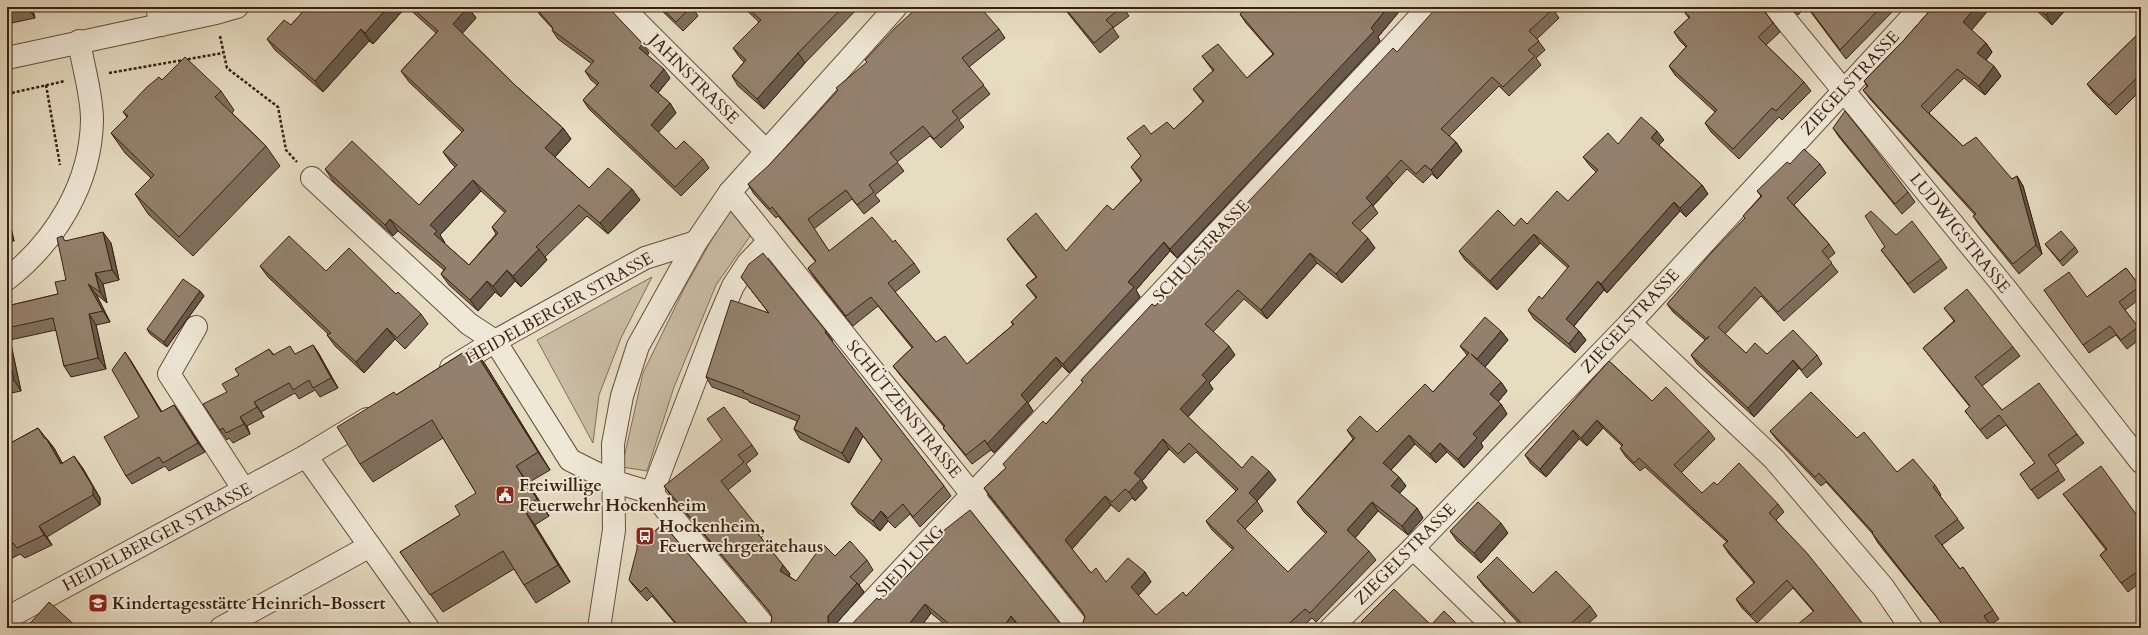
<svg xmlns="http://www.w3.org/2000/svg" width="2148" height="635" viewBox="0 0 2148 635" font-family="Cardo,serif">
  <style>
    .green { fill: #c9bca4; stroke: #826e5a }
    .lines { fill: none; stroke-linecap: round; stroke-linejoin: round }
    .minor-casing { stroke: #664e3c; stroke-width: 24 }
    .path { stroke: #3b1f10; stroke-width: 2.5; stroke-dasharray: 3 2; stroke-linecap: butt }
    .minor { stroke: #efe8d7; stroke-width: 22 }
    .wall { fill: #7f6f5e; stroke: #3b1f10; fill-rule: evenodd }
    .shaded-wall { fill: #685a4c; stroke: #3b1f10 }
    .building { fill: #94816d; stroke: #3b1f10; fill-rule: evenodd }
    .labels { text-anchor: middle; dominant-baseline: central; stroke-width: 4; stroke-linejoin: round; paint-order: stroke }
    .street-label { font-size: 17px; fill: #3b1f10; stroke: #efe8d7 }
    .poi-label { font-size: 17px; font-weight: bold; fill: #3b1f10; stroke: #efe8d7; text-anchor: start }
  </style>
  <rect width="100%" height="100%" fill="#e6dcc2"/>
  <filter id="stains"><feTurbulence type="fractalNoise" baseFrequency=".005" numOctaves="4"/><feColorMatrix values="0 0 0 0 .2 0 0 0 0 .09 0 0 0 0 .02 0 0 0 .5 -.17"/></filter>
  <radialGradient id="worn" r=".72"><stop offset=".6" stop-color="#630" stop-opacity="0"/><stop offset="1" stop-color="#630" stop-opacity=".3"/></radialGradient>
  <!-- green -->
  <g class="green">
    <polygon points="729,209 751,235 716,285 674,387 647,471 622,467 643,373 685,287"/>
    <polygon points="652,277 621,338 599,395 593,443 537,340"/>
  </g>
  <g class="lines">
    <defs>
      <g id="minor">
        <polyline points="157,7 161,25"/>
        <polyline points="622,7 765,150"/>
        <polyline points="1775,7 2006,289 2141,462"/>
        <polyline points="7,58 216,13 237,7"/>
        <polyline points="312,178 469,324 495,341 570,460 612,481 652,493 766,628"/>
        <polyline points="730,192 1079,628"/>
        <path d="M7 279C56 241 91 183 92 120 92 94 83 67 79 41"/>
        <polyline points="1630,323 1774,459 1883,587 1911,628"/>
        <polyline points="196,327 169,374 244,490"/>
        <polyline points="451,368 495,341 645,258 696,242"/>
        <polyline points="306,456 428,628"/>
        <polyline points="652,493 715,328 733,286 748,263 769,241"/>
        <polyline points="1413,548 1495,628"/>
        <polyline points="7,618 306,456 367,419"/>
        <polyline points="221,628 370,546"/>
        <polyline points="599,628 614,530 613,444 622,396 638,346 696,242 730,192 896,7"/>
        <polyline points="847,628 1429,7"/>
        <polyline points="1331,628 1413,548 1630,323 1921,7"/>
      </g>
    </defs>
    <!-- minor casing -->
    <use href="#minor" class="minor-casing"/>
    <!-- path -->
    <g class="path">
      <polyline points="220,36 227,68 278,107 286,150 297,162"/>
      <polyline points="109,73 223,53"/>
      <polyline points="46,85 60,165"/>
      <polyline points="7,94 65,81"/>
    </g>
    <!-- minor -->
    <use href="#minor" class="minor"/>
  </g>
  <!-- wall -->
  <g class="wall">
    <polygon points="7,7 32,7 35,18 7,24"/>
    <polygon points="307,7 406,7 373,44 369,41 323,92 275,50 267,39 291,25"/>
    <path d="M407 7H468L476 18 462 33 516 86 563 128 571 139 555 157 589 188 632 189 640 200 608 234 587 216 545 257 547 260 521 287 515 281 501 297 495 292 478 311 449 285 441 274 444 270 398 231 393 236 333 181 325 169 419 205 455 167 451 163 443 152 462 132 409 82 401 71 436 33ZM481 191 505 213 492 227 496 234 469 265 444 243H445L440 235Z"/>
    <polygon points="535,7 649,53 647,55 670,78 658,93 670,103 676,113 658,132 676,149 703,159 709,168 681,196 589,109 583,100 597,85 591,80 585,71 592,64 558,39 552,30 553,29 540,15"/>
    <polygon points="658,7 692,7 698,16 683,31"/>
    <polygon points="743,7 859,7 805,63 764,109 738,86 732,76 744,62 740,58 733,48 759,22"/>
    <polygon points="1063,7 1123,7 1129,16 1113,28 1119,37 1100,53"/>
    <polygon points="1284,7 1403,7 1378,37 1380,41 1177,258 1170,251 1136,290 1140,297 1069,373 1062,366 1028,403 1033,411 994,453 991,450 972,464 950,437 943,428 944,427 900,375 893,366 912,348 878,306 853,326 814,277 808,268 816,262 778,216 776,218 754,194 748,184 999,29 1005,38 969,67 990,94 959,120 964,127 941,148 930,136 897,162 904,171 875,195 880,201 864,214 852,199 814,229 829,251 893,242 914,263 920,272 895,292 936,342 967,364 1013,325 1011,322 1036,298 1026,285 1036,277 1013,248 1007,239 1066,251 1113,210 1141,181 1131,167 1141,156 1127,138 1151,134 1174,129 1203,102 1193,89 1213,71 1202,56 1247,78 1273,54 1246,23 1240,14 1281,11"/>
    <polygon points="1693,7 1763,7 1763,9 1780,32 1766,45 1804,82 1811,91 1782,120 1779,117 1739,159 1711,132 1705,123 1715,112 1675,75 1669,66 1686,47 1680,41 1674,32 1689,18 1685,13"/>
    <polygon points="1790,7 1806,7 1798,15"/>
    <polygon points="1807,7 1897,7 1846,59"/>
    <polygon points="1933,7 1991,7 1971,30 1986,43 1992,52 1986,60 2001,76 1985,95 1964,78 1929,113 1963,146 2012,179 2017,176 2023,186 2042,254 2019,274 1980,226 1973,216 1975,215 1870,99 1863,90 1867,86 1864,81 1904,40"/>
    <polygon points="2033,7 2068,7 2052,25"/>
    <path d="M1553 9 1559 18 1537 39 1545 50 1536 58 1541 65 1509 96 1499 86 1449 136 1456 142 1462 151 1437 179 1432 174 1423 183 1407 169 1393 184 1373 206 1378 213 1360 231 1375 248 1342 283 1317 263 1267 319 1244 299 1213 332 1235 355 1209 383 1213 389 1188 417 1242 468 1276 480 1257 501 1263 511 1245 529 1288 572 1326 534 1304 512 1297 502 1353 439 1347 430 1377 432 1433 392 1467 355 1460 346 1501 331 1508 340 1485 367 1501 382 1507 391 1498 402 1501 404 1507 414 1481 443 1483 447 1464 468 1447 452 1436 463 1415 444 1391 470 1399 477 1406 486 1399 494 1417 508 1423 518 1408 535 1378 511 1355 538 1369 551 1376 560 1316 622 1312 618 1301 628H1081L1085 617 1083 613 990 497 984 488 1006 468 1046 424 1083 383 1081 380 1155 306 1190 270 1187 267 1397 52ZM1169 449 1184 463 1196 452 1236 491 1206 521 1212 530 1233 550 1186 596 1156 615 1138 596 1151 582 1145 572 1106 582 1091 573 1072 549 1111 505 1119 512 1132 498 1135 501 1147 488 1142 481Z"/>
    <polygon points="2141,31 2141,90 2116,115 2094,93 2087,84"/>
    <polygon points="162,80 221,91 234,110 232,113 266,146 280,166 193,256 148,214 135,194 151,178 125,153 111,133 127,117 123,112"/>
    <polygon points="1833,128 1908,192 1915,202 1902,214 1839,137"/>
    <polygon points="1664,140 1659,145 1702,185 1708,194 1686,217 1680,211 1607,293 1604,290 1574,326 1579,331 1586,340 1575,353 1534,319 1528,310 1542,299 1568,268 1540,243 1497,290 1465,260 1459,251 1514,226 1527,224 1568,201 1596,172 1590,166 1583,157 1618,144"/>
    <polygon points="1790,164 1820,164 1826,173 1794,205 1829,244 1835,253 1828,259 1838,272 1784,321 1761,296 1725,334 1746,353 1817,355 1822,364 1807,378 1799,368 1754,417 1697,364 1691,355 1705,340 1673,312 1667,304 1745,218 1743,216 1761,196 1757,191"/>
    <polygon points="7,210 14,241 7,242"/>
    <polygon points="1896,235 1941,259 1947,268 1914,293 1881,250 1885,247"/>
    <polygon points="66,241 111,243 119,280 103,284 107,303 96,294 110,322 96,325 106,369 71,377 64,366 56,330 10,340 21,391 7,394 7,306 58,294 66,280"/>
    <polygon points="2045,244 2075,247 2078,252 2063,266 2049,249"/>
    <polygon points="260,266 326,271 396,294 421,314 428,324 405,349 395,339 364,373 335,346 327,335 328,334 268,277"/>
    <polygon points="2126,268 2141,288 2141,298 2125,310 2141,331 2141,338 2127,349 2116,335 2089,353 2044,290 2087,297"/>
    <polygon points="741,277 826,331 833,341 832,342 944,486 951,496 920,527 910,514 895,528 888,521 880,531 858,513 851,504 882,461 863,436 849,463 800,439 794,429 797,421 749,402 748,400 712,387 706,377 768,312 748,286"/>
    <polygon points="200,291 204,296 167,347 150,334 147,329"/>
    <polygon points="1944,308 2013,347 2020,356 1982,386 2002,410 2077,434 2084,443 2055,465 2065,480 2038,499 2020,474 2035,463 2006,425 1987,439 1972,420 1965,411 1970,407 1930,357 1923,348 1954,321"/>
    <polygon points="313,345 319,354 338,388 320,397 315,390 299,399 295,393 261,412 264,417 247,426 250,434 233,443 229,438 227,440 220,430 227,392 269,349 274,355 296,354"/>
    <polygon points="472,347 485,364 550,470 528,483 549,516 535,525 570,582 536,603 524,585 514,569 443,612 400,552 460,515 476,493 443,438 373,482 360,464 396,395"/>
    <polygon points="131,361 162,412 174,405 205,452 169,471 165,466 132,484 126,476 139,417"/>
    <polygon points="1609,361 1652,401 1709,431 1715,439 1681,473 1702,493 1717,485 1778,504 1784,512 1776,520 1835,588 1813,611 1793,588 1757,623 1742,608 1736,599 1754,583 1729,554 1723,545 1727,542 1645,467 1640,471 1626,457 1620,448 1622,446 1603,428 1587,446 1579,439 1546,477 1531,464 1525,455"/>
    <polygon points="38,428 54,448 62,463 82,467 100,498 100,505 47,537 52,545 25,558 20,554 7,561 7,445"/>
    <polygon points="1770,431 1857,438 1897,472 1935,485 1941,495 1940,496 1964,528 1942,545 1960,569 1963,567 1999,619 1990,625 1940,621 1878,543 1872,533 1826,482 1821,486 1777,440"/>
    <polygon points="752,445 758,454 746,464 751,471 728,490 763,536 761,538 790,574 789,576 796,581 835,556 867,560 873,570 859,585 864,592 835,625 835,628 771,623 772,617 771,614 671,496 664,486"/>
    <polygon points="2063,494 2141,521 2141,582 2128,592 2100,555 2106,550 2070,503"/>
    <polygon points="1450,531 1508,533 1481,563 1457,541"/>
    <polygon points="908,575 1063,627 1065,628 1020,628 1018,626 1016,628 949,628 931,613 920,628 848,628"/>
    <polygon points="1477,577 1533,593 1590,606 1597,616 1583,628 1523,628 1484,586"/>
    <polygon points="629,580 750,627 753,628 679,628 652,596 647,601 636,589"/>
  </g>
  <!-- shaded-wall -->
  <g class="shaded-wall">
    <polygon points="28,7 32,7 35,18 28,8"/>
    <polygon points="388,7 406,7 373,44 365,33"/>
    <polygon points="468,7 476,18 461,35 453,24"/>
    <polygon points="1388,7 1403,7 1378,37 1380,41 1177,258 1170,249 1371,28"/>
    <polygon points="1976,7 1991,7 1970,32 1963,22"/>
    <polygon points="2053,7 2068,7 2052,25 2046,15"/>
    <polygon points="361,29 369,41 323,92 315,81"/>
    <polygon points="1986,43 1992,52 1984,63 1977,53"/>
    <polygon points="643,44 649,53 646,57 639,48"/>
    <polygon points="798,53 805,63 764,109 757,99"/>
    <polygon points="1994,66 2001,76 1985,95 1979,86"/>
    <polygon points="664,69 670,78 656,95 650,86"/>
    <polygon points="670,103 676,113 657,134 651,125"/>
    <polygon points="563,128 571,139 553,159 545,148"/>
    <polygon points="1657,131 1664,140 1657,147 1651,138"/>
    <polygon points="1456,142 1462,151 1437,179 1431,170"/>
    <polygon points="1386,175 1393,184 1373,206 1366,198"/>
    <polygon points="2017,176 2023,186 2042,254 2036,245"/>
    <polygon points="473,180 481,191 440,235 445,243 442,245 434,234 430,225"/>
    <polygon points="1702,185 1708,194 1686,217 1680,208"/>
    <polygon points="632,189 640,200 608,234 600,223"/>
    <polygon points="1674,202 1680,211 1607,293 1601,284"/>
    <polygon points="7,210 14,241 7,231"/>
    <polygon points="390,219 398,231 393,236 385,225"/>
    <polygon points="103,232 111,243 119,280 112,270"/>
    <polygon points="1534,234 1540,243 1497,290 1490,281"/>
    <polygon points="1368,238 1375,248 1342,283 1336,274"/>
    <polygon points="1164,242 1170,251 1136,290 1140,297 1069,373 1063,364 1128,282"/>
    <polygon points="539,249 547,260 521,287 513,276"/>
    <polygon points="1310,253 1317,263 1267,319 1261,310"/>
    <polygon points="507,270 515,281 501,297 493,286"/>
    <polygon points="95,273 103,284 107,303 100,292"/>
    <polygon points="487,281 495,292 478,311 470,300"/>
    <polygon points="1598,281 1604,290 1572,328 1566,319"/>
    <polygon points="88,284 96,294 110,322 103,311"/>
    <polygon points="200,291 204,296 167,347 164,342"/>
    <polygon points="89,314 96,325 106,369 98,358"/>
    <polygon points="387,328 395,339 364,373 356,362"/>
    <polygon points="1501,331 1508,340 1484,368 1477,359"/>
    <polygon points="1579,331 1586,340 1575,353 1569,344"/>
    <polygon points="7,336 10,340 21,391 14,380 7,350"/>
    <polygon points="313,345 319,354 338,388 331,378"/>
    <polygon points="1229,346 1235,355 1209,383 1213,389 1187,418 1180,409 1202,375"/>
    <polygon points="472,347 485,364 550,470 538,452"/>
    <polygon points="125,352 131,361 167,421 161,412"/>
    <polygon points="1056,357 1062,366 1028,403 1033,411 994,453 987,444 1021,395"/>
    <polygon points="1793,360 1799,368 1754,417 1748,408"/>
    <polygon points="1501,382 1507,391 1496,404 1490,394"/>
    <polygon points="254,402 261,412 264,417 257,407"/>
    <polygon points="1501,404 1507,414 1481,443 1483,447 1464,468 1458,459 1473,434"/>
    <polygon points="174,405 180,414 205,452 198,443"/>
    <polygon points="240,417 247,426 250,434 244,424"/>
    <polygon points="1597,420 1603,428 1587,446 1581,438"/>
    <polygon points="856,427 863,436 849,463 842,453"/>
    <polygon points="1573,430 1579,439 1546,477 1540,469"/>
    <polygon points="1409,435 1415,444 1389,472 1383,463"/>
    <polygon points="46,438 54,448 69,475 61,464"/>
    <polygon points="1163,439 1169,449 1142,481 1147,488 1135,501 1129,492 1134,473"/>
    <polygon points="1440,443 1447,452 1436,463 1430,454"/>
    <polygon points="74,456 82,467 100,498 100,505 93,495"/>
    <polygon points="516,466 528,483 549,516 537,499"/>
    <polygon points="1269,471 1276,480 1255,503 1249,493"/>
    <polygon points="1399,477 1406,486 1397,496 1391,486"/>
    <polygon points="1105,496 1111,505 1072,549 1065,540"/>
    <polygon points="1372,502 1378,511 1354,539 1347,530"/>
    <polygon points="523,508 535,525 570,582 558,565"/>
    <polygon points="1417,508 1423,518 1408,535 1402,526"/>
    <polygon points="881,511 888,521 880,531 873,521"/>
    <polygon points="1501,523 1508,533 1481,563 1474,553"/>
    <polygon points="39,526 47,537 52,545 44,535"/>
    <polygon points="783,565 790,574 786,580 780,571"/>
    <polygon points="1145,572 1151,582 1137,597 1131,587"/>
    <polygon points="857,583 864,592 835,625 835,628 832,628 828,622 828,616"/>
    <polygon points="925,604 931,613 920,628 906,628"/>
    <polygon points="1011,616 1018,626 1016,628 1003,628"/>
  </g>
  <!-- building -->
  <g class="building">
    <polygon points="7,7 28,7 28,8 7,13"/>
    <polygon points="307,7 388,7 365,33 361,29 315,81 267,39 284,20 291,25"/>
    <path d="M411 7H468L453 24 516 86 563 128 545 148 589 188 608 168 632 189 600 223 579 205 536 247 539 249 513 276 507 270 493 286 487 281 470 300 441 274 446 268 390 219 385 225 325 169 352 141 419 205 457 165 443 152 464 130 401 71 438 31ZM473 180 506 211 492 227 498 233 469 265 434 234 437 231 430 225Z"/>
    <polygon points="535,7 608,7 643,44 639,48 664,69 650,86 670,103 651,125 676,149 684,141 703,159 675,187 583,100 599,83 585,71 594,61 552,30 553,28"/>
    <polygon points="661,7 691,7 676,22"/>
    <polygon points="746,7 843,7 798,53 757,99 732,76 746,60 733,48 761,20"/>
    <polygon points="918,7 980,7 999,29 962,58 984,85 952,111 958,118 934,139 923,126 890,153 898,162 869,185 874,192 857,205 846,190 808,219 829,251 872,217 893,242 895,240 914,263 888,283 936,342 945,336 967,364 1014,324 1011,322 1037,297 1026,285 1037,277 1007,239 1036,213 1066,251 1107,205 1113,210 1142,180 1131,167 1141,156 1127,138 1144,125 1151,134 1167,122 1174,129 1204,101 1193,89 1214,70 1202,56 1218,44 1247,78 1274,54 1240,14 1248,7 1277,7 1281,11 1284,7 1388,7 1371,28 1374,31 1170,249 1164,242 1128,282 1134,287 1063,364 1056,357 1021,395 1027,402 987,444 985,440 966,455 943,428 945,426 893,366 913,347 871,297 846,316 808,268 816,261 772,207 770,209 748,184 768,166 814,117 838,90 836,88 867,62 865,60 896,27"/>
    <polygon points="1064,7 1122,7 1106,20 1113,27 1094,43"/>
    <path d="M1437 7H1551L1553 9 1529 31 1539 41 1528 50 1535 56 1503 87 1492 77 1441 129 1456 142 1431 170 1425 165 1416 174 1401 160 1366 198 1372 204 1352 223 1368 238 1336 274 1310 253 1261 310 1238 290 1205 324 1229 346 1202 375 1207 380 1180 409 1242 468 1252 456 1269 471 1249 493 1257 501 1237 521 1288 572 1327 532 1297 502 1355 438 1347 430 1360 416 1377 432 1425 384 1433 392 1469 353 1460 346 1485 317 1501 331 1477 359 1471 354 1501 382 1490 394 1501 404 1473 434 1477 438 1458 459 1440 443 1430 454 1409 435 1383 463 1399 477 1391 486 1417 508 1402 526 1372 502 1347 530 1369 551 1310 613 1305 609 1284 628H1081L1085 617 1082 611 984 488 1006 468 1003 464 1043 421 1046 424 1083 382 1081 380 1152 304 1155 306 1190 270 1187 267 1393 48 1397 52ZM1163 439 1178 454 1189 443 1238 489 1206 521 1234 548 1186 596 1183 592 1156 615 1131 587 1145 572 1128 558 1106 582 1096 568 1091 573 1065 540 1105 496 1112 502 1125 489 1129 492 1141 479 1134 473Z"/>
    <polygon points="1693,7 1761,7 1773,23 1758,37 1804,82 1776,111 1772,108 1733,149 1705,123 1717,110 1669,66 1687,46 1674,32 1690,17 1685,13"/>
    <polygon points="1808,7 1881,7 1840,50"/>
    <polygon points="1933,7 1976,7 1963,22 1986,43 1977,53 1994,66 1979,86 1957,69 1921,106 1963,146 1976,137 2012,179 2017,176 2036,245 2013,264 1973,216 1976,214 1863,90 1868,86 1864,81 1904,40"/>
    <polygon points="2036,7 2053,7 2046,15"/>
    <polygon points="2141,31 2141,74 2109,105 2087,84"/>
    <polygon points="185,57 221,91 215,97 266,146 179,237 135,194 154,175 111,133 128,116 123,112 147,87 159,77 162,80"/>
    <polygon points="1845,111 1865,136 1908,192 1895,204 1833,128"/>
    <polygon points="1641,117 1657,131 1651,138 1702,185 1680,208 1674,202 1601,284 1598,281 1566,319 1579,331 1569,344 1528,310 1539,296 1542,299 1569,266 1534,234 1490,281 1459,251 1498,210 1514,226 1521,218 1527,224 1557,191 1568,201 1598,170 1583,157 1608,133 1618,144"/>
    <polygon points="1804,149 1820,164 1787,198 1829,244 1822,251 1832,263 1778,312 1755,287 1718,327 1746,353 1755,343 1767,354 1793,330 1817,355 1802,370 1793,360 1748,408 1691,355 1709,336 1707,339 1667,304 1712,252 1745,218 1743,216 1762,196 1757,191 1787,162 1790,164"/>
    <polygon points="1871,211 1896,235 1912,221 1941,259 1908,284 1881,250 1885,247 1865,216"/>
    <polygon points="2061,231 2075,247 2060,261 2045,244"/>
    <polygon points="103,232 112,270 95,273 100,292 88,284 103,311 89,314 98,358 64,366 53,318 7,328 7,306 58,294 55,282 66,280 57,238 62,236 65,241"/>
    <polygon points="289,236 326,271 349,248 396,294 398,292 421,314 397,338 387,328 356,362 327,335 331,333 260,266"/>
    <polygon points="763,253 826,331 825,332 944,486 913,517 903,504 888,518 881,511 873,521 851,504 882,460 856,427 842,453 794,429 800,416 743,392 744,391 706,377 731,300 769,313 741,277 749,264"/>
    <polygon points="2126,268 2140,286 2119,302 2138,327 2121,340 2110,326 2083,345 2044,290 2069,272 2087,297"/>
    <polygon points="183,279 200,291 164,342 147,329"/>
    <polygon points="1967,289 2013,347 1975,377 2002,410 2039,383 2077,434 2048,455 2059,470 2031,490 2020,474 2035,463 1999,415 1980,430 1965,411 1970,406 1923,348 1955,321 1944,308"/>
    <polygon points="313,345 331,378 313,388 309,380 293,390 289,383 254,402 257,407 240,417 244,424 226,433 223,428 220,430 203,404 227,392 222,384 239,375 235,369 269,349 273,355 290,346 295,354"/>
    <polygon points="472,347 538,452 516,466 537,499 523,508 558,565 524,585 503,551 430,595 400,552 460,515 455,506 476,493 432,420 360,464 337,427 394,392 396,395"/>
    <polygon points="7,350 14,380 7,382"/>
    <polygon points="125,352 161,412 174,405 198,443 163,463 159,457 126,476 104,437 139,417 112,370"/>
    <polygon points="1609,361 1652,401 1666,387 1709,431 1674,465 1702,493 1714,482 1717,485 1739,463 1778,504 1769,513 1807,553 1835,588 1866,628 1793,628 1814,611 1787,580 1751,615 1736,599 1755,582 1723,545 1728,541 1639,458 1634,463 1620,448 1623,445 1597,420 1581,438 1573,430 1540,469 1525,455"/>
    <polygon points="1811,392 1857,438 1864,432 1897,472 1913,459 1935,485 1933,487 1958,519 1935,536 1960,569 1963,567 1993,610 1984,616 1992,628 1944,628 1935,614 1872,533 1873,532 1819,473 1815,477 1770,431"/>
    <polygon points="2141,394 2141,401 2138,396"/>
    <polygon points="724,407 752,445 738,455 744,462 721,481 757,526 754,529 783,565 780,571 796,581 823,544 835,556 850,541 867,560 850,577 857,583 828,616 828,622 832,628 768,628 771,623 772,617 769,611 664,486 722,440 707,419"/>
    <polygon points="38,428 45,439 46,438 61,464 74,456 93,487 93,495 39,526 44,535 17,548 13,543 7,546 7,445"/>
    <polygon points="2101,466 2141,521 2141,569 2121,583 2100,555 2107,549 2063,494"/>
    <polygon points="1478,502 1501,523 1474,553 1450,531"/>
    <polygon points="970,510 1063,627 1065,628 1021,628 1011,616 1003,628 954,628 925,604 906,628 896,628 893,625 891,628 848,628 877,598 879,600 908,575 942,539 938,535"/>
    <polygon points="663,524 750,627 753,628 680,628 646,587 641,592 629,580 637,549 637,541 643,541"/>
    <polygon points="1497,557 1533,593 1556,571 1590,606 1566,628 1526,628 1477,577"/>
    <polygon points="1394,589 1431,625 1444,611 1461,628 1367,628 1361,622"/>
    <polygon points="49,602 78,628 26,628"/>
  </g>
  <!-- icons -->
  <defs>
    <symbol id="civic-square" viewBox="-11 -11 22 22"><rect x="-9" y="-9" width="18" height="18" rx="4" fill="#8f2418" stroke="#efe8d7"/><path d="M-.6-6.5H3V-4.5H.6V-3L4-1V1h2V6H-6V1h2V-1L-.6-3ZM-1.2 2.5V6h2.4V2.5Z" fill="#fff"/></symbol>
    <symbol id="bus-square" viewBox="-11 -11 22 22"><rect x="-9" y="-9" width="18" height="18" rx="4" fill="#8f2418" stroke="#efe8d7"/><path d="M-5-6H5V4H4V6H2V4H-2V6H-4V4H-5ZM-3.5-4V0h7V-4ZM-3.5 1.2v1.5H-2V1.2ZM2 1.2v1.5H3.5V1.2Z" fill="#fff"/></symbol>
    <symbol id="school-square" viewBox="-11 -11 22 22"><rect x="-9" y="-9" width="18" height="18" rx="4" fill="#8f2418" stroke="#efe8d7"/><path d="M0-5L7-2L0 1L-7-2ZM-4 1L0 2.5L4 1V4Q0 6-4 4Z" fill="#fff"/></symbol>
  </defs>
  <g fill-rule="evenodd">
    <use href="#civic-square" x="494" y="484" width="22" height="22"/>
    <use href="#bus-square" x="634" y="525" width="22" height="22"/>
    <use href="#school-square" x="87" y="592" width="22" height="22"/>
  </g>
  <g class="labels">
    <!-- street labels -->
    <g class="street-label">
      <text transform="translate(694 79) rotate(45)">JAHNSTRASSE</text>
      <text transform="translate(1850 83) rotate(-47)">ZIEGELSTRASSE</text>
      <text transform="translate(1960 233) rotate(51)">LUDWIGSTRASSE</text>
      <text transform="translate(1201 251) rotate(-47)">SCHULSTRASSE</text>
      <text transform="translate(559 308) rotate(-29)">HEIDELBERGER STRASSE</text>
      <text transform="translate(1630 321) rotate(-47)">ZIEGELSTRASSE</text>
      <text transform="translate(904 409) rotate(51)">SCHÜTZENSTRASSE</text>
      <text transform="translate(157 537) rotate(-28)">HEIDELBERGER STRASSE</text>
      <text transform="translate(1405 554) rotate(-45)">ZIEGELSTRASSE</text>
      <text transform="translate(910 561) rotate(-47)">SIEDLUNG</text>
    </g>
    <!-- poi labels -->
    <g class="poi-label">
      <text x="519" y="485">Freiwillige<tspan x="519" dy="20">Feuerwehr Hockenheim</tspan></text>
      <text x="659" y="526">Hockenheim,<tspan x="659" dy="20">Feuerwehrgerätehaus</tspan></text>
      <text x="112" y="603">Kindertagesstätte Heinrich-Bossert</text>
    </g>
  </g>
  <!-- margin -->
  <rect width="2148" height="635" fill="none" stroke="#e6dcc2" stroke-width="24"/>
  <rect x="8" y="8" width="2132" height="619" fill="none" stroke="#3b1f10" stroke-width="2"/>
  <rect x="12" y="12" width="2124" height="611" fill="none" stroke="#3b1f10"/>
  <rect width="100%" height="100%" filter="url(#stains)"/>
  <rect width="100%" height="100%" fill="url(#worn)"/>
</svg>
